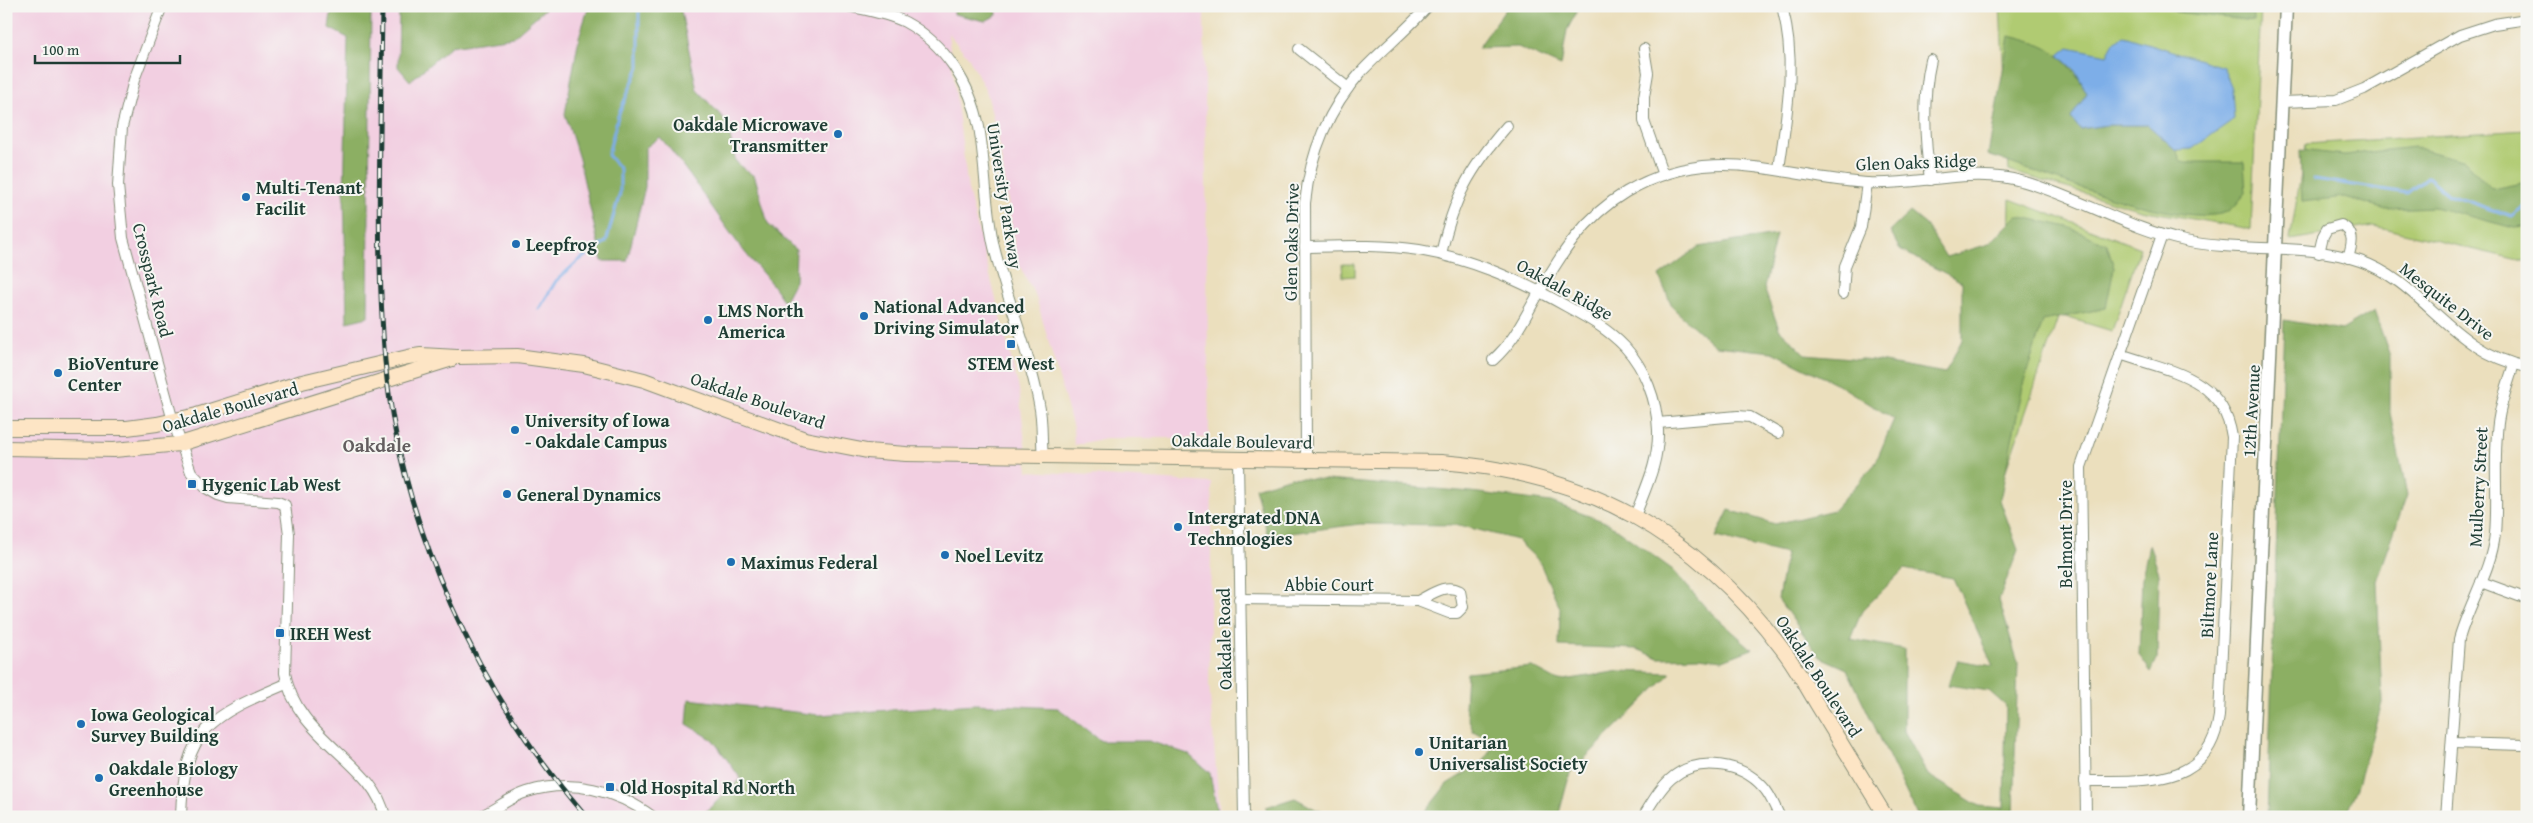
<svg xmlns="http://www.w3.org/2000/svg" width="2533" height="823" viewBox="0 0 2533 823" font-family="'Gentium Book Plus',serif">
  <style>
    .built { fill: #f2cfe1 }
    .green { fill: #b0cb72; stroke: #688453 }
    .forest { fill: #8caf64; stroke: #56764c; fill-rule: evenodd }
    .water { fill: #7daee8; stroke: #4e768e }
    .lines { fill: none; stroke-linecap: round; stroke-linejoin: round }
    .stream { stroke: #7daee8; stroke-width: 3 }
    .minor-casing { stroke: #858e78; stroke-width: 12 }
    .tertiary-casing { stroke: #858e78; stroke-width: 15 }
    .secondary-casing { stroke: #858e78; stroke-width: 16 }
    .minor { stroke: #fff; stroke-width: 10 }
    .tertiary { stroke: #fff; stroke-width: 12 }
    .secondary { stroke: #fde5c5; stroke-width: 14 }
    .rail-casing { stroke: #1f3d34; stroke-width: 5 }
    .rail { stroke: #f6f6f2; stroke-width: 3; stroke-dasharray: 9; stroke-linecap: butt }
    .poi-dot { fill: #1f6fb2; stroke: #f6f6f2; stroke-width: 2 }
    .labels { text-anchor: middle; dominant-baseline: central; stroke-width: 4; stroke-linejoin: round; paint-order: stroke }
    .poi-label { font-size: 18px; font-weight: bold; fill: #1f3d34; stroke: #f6f6f2; text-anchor: start }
    .street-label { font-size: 18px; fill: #1f3d34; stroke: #f6f6f2 }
    .neighbourhood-label { font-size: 19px; font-weight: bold; fill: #635e5f; stroke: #f6f6f2 }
  </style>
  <rect width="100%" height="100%" fill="#f6f6f2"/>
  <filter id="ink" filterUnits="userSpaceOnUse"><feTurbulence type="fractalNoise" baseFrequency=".02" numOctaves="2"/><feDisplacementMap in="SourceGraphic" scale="10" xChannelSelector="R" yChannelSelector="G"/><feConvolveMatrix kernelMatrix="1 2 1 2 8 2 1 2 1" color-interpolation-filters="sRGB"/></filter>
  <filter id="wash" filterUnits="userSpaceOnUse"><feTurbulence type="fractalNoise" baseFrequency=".0096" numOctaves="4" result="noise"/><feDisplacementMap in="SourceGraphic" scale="20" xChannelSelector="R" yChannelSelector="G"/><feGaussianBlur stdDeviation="1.12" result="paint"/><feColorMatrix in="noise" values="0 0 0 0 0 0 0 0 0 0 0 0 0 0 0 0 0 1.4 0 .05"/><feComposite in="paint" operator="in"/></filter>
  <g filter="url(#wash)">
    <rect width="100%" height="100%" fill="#ebdfbd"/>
    <!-- built -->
    <polygon class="built" points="6,6 1204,6 1209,438 1106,438 1074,445 1073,428 1036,297 1017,261 999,143 987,93 969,58 948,33 968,190 1019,389 1028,471 1212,483 1209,684 1220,817 6,817"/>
    <!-- green -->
    <g class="green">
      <polygon points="2000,6 2261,6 2251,229 2141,210 2009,171"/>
      <polygon points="2527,130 2527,262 2374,226 2290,240 2306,144"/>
      <polygon points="2010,199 2140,248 2112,331 2059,315 2006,470"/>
      <polygon points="1342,264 1355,264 1355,276 1343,277"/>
    </g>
    <!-- forest -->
    <g class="forest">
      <polygon points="332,6 371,6 368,317 347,322 344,192 348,38 329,28"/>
      <polygon points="399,6 548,6 513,37 451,46 410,81 398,67"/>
      <path d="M589 6H680L697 90 726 121 736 162 755 177 768 224 796 250 795 281 784 302C771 280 752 263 737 242 711 207 688 170 660 137L645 148V187L627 261H602L579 159 565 114 579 37Z"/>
      <polygon points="954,6 996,6 997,15 985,21 954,14"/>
      <polygon points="1508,6 1580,6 1567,30 1561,66 1518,47 1478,48"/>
      <polygon points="2164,6 2253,6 2254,21 2176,12"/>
      <path d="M2009 36C2050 45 2068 56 2087 93L2071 118 2080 129 2107 125H2148L2176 150 2181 162H2244L2246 193C2241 198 2234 209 2227 212 2182 230 2037 172 1988 155Z"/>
      <polygon points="2414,147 2465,161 2492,189 2527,182 2527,227 2514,228 2434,207 2386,209 2344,197 2302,202 2300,150 2345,155"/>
      <path d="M1910 212 1926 225 1946 257 1989 244 2017 216 2068 227 2107 244 2114 268 2106 308 2043 321 2024 381 2000 500 2018 550 1999 600 2018 663 2013 817H1918L1847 669 1820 657 1778 599 1786 554 1716 537 1729 510 1775 524 1834 510 1875 464 1894 419 1839 385 1773 352 1715 346 1673 308 1659 276 1698 247 1776 235 1764 288 1779 329 1805 354 1873 360 1945 373 1962 340V282L1900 250 1890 231ZM1904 569 1953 578 1993 666 1958 660 1948 685 1989 691 2006 706 2004 808 1979 806 1928 775 1904 731V649L1850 639 1862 611Z"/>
      <polygon points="2374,311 2390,356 2390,413 2407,495 2377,581 2382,703 2357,788 2345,817 2267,817 2284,320 2342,330"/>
      <polygon points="1291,477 1471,492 1551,502 1608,523 1673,570 1706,608 1752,649 1723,660 1699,657 1659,658 1637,649 1559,646 1560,608 1539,561 1517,540 1459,525 1360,524 1268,536 1255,488"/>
      <polygon points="2149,545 2159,573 2157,659 2151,672 2139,655 2142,577"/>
      <polygon points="1532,667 1558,681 1620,671 1671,673 1570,773 1558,817 1370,817 1425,812 1447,784 1483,762 1495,743 1473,731 1465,708 1467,673"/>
      <polygon points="689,699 819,715 975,704 1058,708 1101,741 1149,741 1188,754 1210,773 1218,817 700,817 741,779 713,740 687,724"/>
      <polygon points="1295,798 1317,810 1348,817 1267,817 1266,807"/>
    </g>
    <!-- water -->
    <polygon class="water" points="2124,36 2223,67 2232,89 2234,119 2192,149 2176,150 2148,125 2107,125 2080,129 2071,118 2087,93 2075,70 2059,55 2069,47 2107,55 2114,42"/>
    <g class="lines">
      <!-- stream -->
      <g class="stream">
        <polyline points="2314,179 2407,193 2428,177 2449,195 2512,216 2527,205"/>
        <polyline points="539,309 556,281 578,261 606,242 620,193 620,169 608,155 618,116 639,67 639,6"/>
      </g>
    </g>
  </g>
  <g filter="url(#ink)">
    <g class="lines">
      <defs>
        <g id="minor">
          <path d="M162 6 134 80 122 127 118 185 123 238 173 421 191 472 206 488 218 495 228 498 278 502 285 505 289 534 285 673C296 740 375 762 385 817"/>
          <path d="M847 6C866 10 887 13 905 22 944 43 971 84 979 127 986 167 985 208 994 247 1007 300 1029 350 1039 404 1043 421 1041 439 1043 457"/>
          <polyline points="1299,49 1348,88"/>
          <polyline points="1644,49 1648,73 1644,97 1644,121 1663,175"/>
          <polyline points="2282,102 2336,100 2364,89 2460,35 2494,24 2527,19"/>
          <path d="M1779 169C1787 112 1797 63 1782 6"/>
          <path d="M1930 180C1925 140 1922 99 1931 60"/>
          <path d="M1305 247C1343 246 1381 244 1419 250 1472 259 1519 280 1566 306 1588 318 1608 329 1625 347 1645 369 1657 400 1658 430 1659 462 1646 487 1635 516"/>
          <path d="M2319 253 2323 236 2327 229 2341 225C2356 232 2352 245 2348 258"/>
          <path d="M1441 254C1454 197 1469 170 1507 126"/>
          <polyline points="1843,294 1845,266 1861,227 1867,183"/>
          <path d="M1493 360C1514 341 1522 322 1536 298 1560 255 1584 217 1626 192 1714 141 1778 177 1867 183 1919 186 1974 166 2025 182 2079 198 2130 229 2185 241 2242 253 2304 242 2360 261 2424 283 2451 352 2527 367"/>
          <polyline points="1658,423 1738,416 1750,417 1778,433"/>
          <polyline points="1238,460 1244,817"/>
          <path d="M1306 461 1305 203C1310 153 1328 109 1362 71 1383 49 1408 29 1428 6"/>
          <polyline points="2481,582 2527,599"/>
          <path d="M1239 599 1418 601 1449 613H1457L1463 607 1460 591C1445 583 1432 594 1418 601"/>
          <polyline points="2452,743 2524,745"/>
          <path d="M2085 781C2141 780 2209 790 2219 716L2232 437C2223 376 2169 371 2120 354"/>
          <path d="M181 817C183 728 211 716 286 684"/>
          <path d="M479 817C495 810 510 797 527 792 571 778 617 790 653 817"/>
          <path d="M1643 817C1651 804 1661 786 1673 777 1699 756 1742 763 1763 787 1771 795 1775 808 1780 817"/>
          <polyline points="2086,817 2081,467 2162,235"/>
          <path d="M2446 817 2459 639C2469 603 2491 571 2495 534 2498 501 2494 467 2497 434 2498 410 2507 387 2514 364"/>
        </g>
        <polyline id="tertiary" points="2249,817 2286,6"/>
        <g id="secondary">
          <path d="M6 428H127L157 424 197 415 302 382 408 357 421 355 457 357 517 356 584 365 644 380 805 439 867 451 906 454 1441 462C1586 473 1696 533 1783 650 1796 667 1806 686 1817 704 1840 742 1863 779 1886 817"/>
          <polyline points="6,448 114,450 180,444 452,359"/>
        </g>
      </defs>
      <!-- minor casing -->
      <use href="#minor" class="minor-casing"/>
      <!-- tertiary casing -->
      <use href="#tertiary" class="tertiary-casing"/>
      <!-- secondary casing -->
      <use href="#secondary" class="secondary-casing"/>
      <!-- minor -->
      <use href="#minor" class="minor"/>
      <!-- tertiary -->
      <use href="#tertiary" class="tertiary"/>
      <!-- secondary -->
      <use href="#secondary" class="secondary"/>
      <defs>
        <path id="rail" d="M382 6C381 124 375 243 385 361 401 527 477 691 586 817"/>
      </defs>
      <!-- rail casing -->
      <use href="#rail" class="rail-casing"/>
      <!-- rail -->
      <use href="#rail" class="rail"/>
    </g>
  </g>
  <!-- markers -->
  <g class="poi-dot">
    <circle cx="838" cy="134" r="5"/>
    <circle cx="246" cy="197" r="5"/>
    <circle cx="516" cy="244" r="5"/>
    <circle cx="864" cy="316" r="5"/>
    <circle cx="708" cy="320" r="5"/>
    <rect x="1006" y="339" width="10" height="10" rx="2.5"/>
    <circle cx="58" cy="373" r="5"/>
    <circle cx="515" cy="430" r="5"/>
    <rect x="187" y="479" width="10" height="10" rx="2.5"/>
    <circle cx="507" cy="494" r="5"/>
    <circle cx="1178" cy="527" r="5"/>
    <circle cx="945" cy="555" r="5"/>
    <circle cx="731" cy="562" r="5"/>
    <rect x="275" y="628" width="10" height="10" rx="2.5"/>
    <circle cx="81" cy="724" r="5"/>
    <circle cx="1419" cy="752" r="5"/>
    <circle cx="99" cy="778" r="5"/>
    <rect x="605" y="782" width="10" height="10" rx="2.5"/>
  </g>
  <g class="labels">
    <!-- poi labels -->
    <g class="poi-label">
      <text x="828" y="124" text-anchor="end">Oakdale Microwave<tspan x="828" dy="21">Transmitter</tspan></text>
      <text x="256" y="187">Multi-Tenant<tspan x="256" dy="21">Facilit</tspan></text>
      <text x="526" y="244">Leepfrog</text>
      <text x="874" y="306">National Advanced<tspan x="874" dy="21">Driving Simulator</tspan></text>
      <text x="718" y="310">LMS North<tspan x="718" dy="21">America</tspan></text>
      <text x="68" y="363">BioVenture<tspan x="68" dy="21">Center</tspan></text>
      <text x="1011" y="363" text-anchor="middle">STEM West</text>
      <text x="525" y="420">University of Iowa<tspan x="525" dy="21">- Oakdale Campus</tspan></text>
      <text x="202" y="484">Hygenic Lab West</text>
      <text x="517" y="494">General Dynamics</text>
      <text x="1188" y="517">Intergrated DNA<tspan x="1188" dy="21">Technologies</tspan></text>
      <text x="955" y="555">Noel Levitz</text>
      <text x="741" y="562">Maximus Federal</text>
      <text x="290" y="633">IREH West</text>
      <text x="91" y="714">Iowa Geological<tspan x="91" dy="21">Survey Building</tspan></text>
      <text x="1429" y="742">Unitarian<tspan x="1429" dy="21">Universalist Society</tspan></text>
      <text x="109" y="768">Oakdale Biology<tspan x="109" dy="21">Greenhouse</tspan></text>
      <text x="620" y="787">Old Hospital Rd North</text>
    </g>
    <!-- street labels -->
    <g class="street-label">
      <text transform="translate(1916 162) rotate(-2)">Glen Oaks Ridge</text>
      <text transform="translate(1005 196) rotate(81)">University Parkway</text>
      <text transform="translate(1291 242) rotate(-89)">Glen Oaks Drive</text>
      <text transform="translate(153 280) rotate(76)">Crosspark Road</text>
      <text transform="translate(1565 289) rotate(29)">Oakdale Ridge</text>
      <text transform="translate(2447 301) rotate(38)">Mesquite Drive</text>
      <text transform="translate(758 400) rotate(19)">Oakdale Boulevard</text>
      <text transform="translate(230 407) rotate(-16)">Oakdale Boulevard</text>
      <text transform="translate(2251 411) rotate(-87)">12th Avenue</text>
      <text transform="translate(1242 441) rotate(1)">Oakdale Boulevard</text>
      <text transform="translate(2478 487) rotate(-87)">Mulberry Street</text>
      <text transform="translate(2065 534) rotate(-90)">Belmont Drive</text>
      <text x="1329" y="584">Abbie Court</text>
      <text transform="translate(2209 585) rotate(-87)">Biltmore Lane</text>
      <text transform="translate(1224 639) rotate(-91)">Oakdale Road</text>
      <text transform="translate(1819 676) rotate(57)">Oakdale Boulevard</text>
    </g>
    <!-- neighbourhood labels -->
    <g class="neighbourhood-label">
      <text x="377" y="445">Oakdale</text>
    </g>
  </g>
  <!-- margin -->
  <rect width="2533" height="823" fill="none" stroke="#f6f6f2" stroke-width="25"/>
  <!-- scale -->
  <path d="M35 55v8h145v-8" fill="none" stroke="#1f3d34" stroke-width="2.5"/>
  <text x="42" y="55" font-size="15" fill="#1f3d34" stroke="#f6f6f2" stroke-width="4" paint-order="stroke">100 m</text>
</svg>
